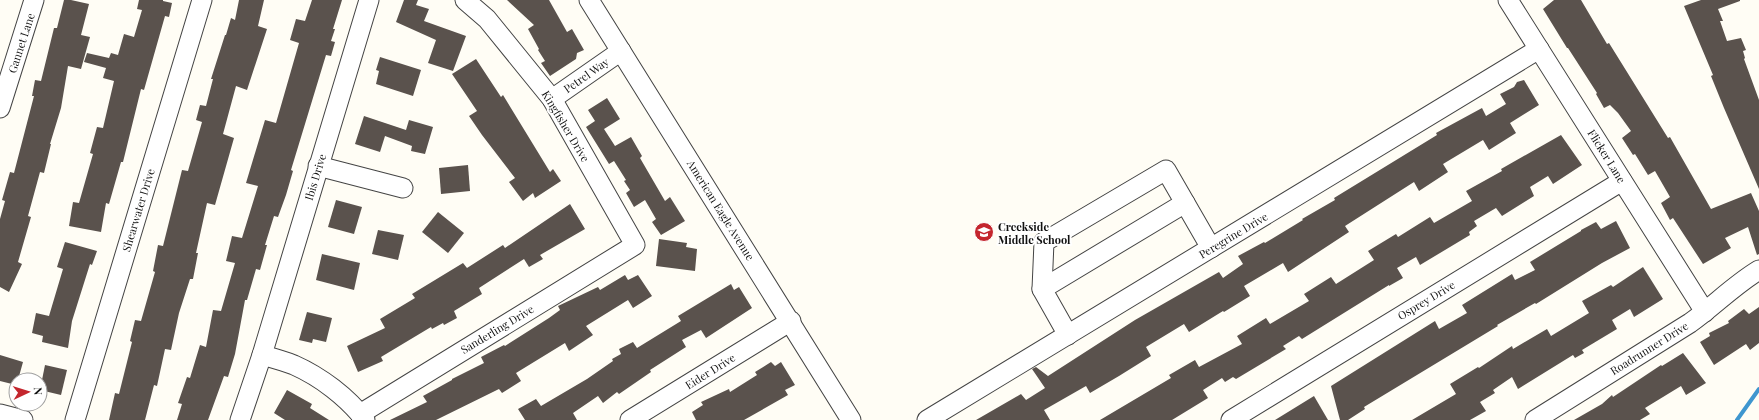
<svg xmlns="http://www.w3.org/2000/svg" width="1759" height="420" viewBox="0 0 1759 420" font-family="'Playfair Display',serif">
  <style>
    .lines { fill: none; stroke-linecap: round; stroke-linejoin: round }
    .stream { stroke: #3f96cf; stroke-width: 4 }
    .building { fill: #5a524d }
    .minor-casing { stroke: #444; stroke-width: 21 }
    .minor { stroke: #fff; stroke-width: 19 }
    .labels { text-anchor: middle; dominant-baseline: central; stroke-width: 4; stroke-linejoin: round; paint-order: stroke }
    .street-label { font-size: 11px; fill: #111; stroke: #fff }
    .poi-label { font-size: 11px; font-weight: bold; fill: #111; stroke: #fff; text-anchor: start }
  </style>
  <rect width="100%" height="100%" fill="#fffdf5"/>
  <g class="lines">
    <!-- stream -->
    <polyline class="stream" points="1737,420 1759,389"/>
  </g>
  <!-- building -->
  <g class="building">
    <polygon points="64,0 71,0 89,4 81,35 90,37 81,69 68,66 61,108 50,144 51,144 44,173 40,172 28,216 31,217 18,262 22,264 9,292 0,287 0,219 5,201 2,200 10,172 14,173 34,96 32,96 35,80 41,81 54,28 57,28"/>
    <polygon points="139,0 163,0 163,1 172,3 169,17 165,16 144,90 141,89 123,162 121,162 109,204 106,203 101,232 69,226 73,202 79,203 93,154 90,153 97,127 103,128 114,81 103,78 106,68 84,62 87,53 109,58 111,53 118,55 124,34 134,37 142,10 137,9"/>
    <polygon points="239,0 264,0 258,26 267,29 247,90 236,86 223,134 234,138 215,205 207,203 196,253 198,253 193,279 190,279 179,313 171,350 165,349 157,386 154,385 145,420 109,420 115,393 119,394 132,342 130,341 135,320 141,321 155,272 153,271 158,245 163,246 182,170 188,171 202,122 196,120 200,105 206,106 213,79 211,79 225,35 226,35 231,18 235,20"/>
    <polygon points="312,0 342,0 333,29 335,29 331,41 335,42 331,56 326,55 291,170 293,171 286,195 278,217 274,216 265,245 267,245 260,270 256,269 247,300 245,300 235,354 228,377 224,376 208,420 177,420 182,404 178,403 187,377 190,378 200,345 206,347 213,310 221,311 235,263 226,261 232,236 242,238 258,186 246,183 265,120 276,123 299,43 290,40 296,19 305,21"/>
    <polygon points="404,0 418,0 416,5 429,9 424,21 466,36 453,71 428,63 436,40 396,22"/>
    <polygon points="507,0 549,0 567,32 572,29 584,50 577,53 576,59 550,76 541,63 545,61 538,50 539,49 528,29 534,25"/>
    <polygon points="1554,0 1581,0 1607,44 1609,43 1668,138 1670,137 1711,209 1751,193 1759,211 1759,254 1757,255 1748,227 1725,238 1731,248 1703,264 1673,218 1670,220 1661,203 1670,197 1655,171 1648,175 1635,154 1633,155 1622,138 1631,131 1618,113 1610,105 1604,108 1596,94 1597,93 1568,48 1567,48 1543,9"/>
    <polygon points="1701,0 1740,0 1740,1 1718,9 1723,21 1720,21 1727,41 1741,38 1746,50 1743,51 1745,58 1744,59 1759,100 1759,189 1724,108 1711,76 1713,75 1684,6"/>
    <polygon points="380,57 421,70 413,96 376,84 379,71 376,70"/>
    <polygon points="476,59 501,97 503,95 550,172 553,169 561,181 535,198 533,193 523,201 509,182 515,178 482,135 469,116 477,111 452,74"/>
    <polygon points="1524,80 1539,105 1510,123 1516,133 1489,150 1483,140 1443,164 1448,172 1419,191 1414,182 1345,226 1349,232 1288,272 1283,263 1244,286 1250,296 1224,312 1223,311 1189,332 1184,324 1146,347 1151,356 1119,376 1090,393 1086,386 1044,410 1050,420 976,420 1021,394 1026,400 1045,388 1032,369 1036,367 1048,376 1135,320 1219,272 1223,278 1243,264 1238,256 1264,242 1265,243 1303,220 1302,219 1335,200 1334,198 1437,135 1436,133 1482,108 1486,116 1506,104 1500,94 1514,87 1517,82"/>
    <polygon points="607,98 620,119 604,129 615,146 631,137 642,156 640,158 665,201 670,197 685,221 661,235 652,222 656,219 645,200 634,207 626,193 630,190 624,181 626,180 614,161 609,164 586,127 595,121 588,110"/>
    <polygon points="364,116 406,130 409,120 433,127 425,154 411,151 412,146 385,136 380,152 355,144"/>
    <polygon points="1561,135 1582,165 1553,184 1548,176 1530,187 1534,196 1502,216 1496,208 1474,221 1477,226 1469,232 1470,235 1420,265 1416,257 1397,268 1403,278 1389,286 1389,285 1302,339 1299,336 1283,346 1286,349 1236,379 1233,377 1225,382 1222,378 1203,390 1208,398 1172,420 1100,420 1171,378 1169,375 1195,360 1199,367 1242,344 1237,336 1266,318 1270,324 1309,301 1304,294 1331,277 1336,284 1374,260 1368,251 1396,234 1398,237 1430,217 1434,223 1472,201 1466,191 1502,171 1501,169"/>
    <polygon points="468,165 470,191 441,194 439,168"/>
    <polygon points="336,200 362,207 354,234 328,227"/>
    <polygon points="570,204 585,229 540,255 543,259 529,267 524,259 479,288 482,294 454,311 457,318 444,325 443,323 432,329 431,327 381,357 383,361 358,372 347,346 385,328 380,319 415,298 412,294 463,263 467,268 503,245 505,248"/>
    <polygon points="438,212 464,233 448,253 422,232"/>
    <polygon points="1616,221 1630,248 1602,263 1536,304 1535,303 1497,325 1498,326 1364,407 1365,409 1348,420 1340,420 1331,386 1435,321 1439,329 1467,313 1462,305 1512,274 1515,280 1535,270 1530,262 1581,231 1581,230 1596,222 1601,229"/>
    <polygon points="378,230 404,235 398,260 372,254"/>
    <polygon points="659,239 687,243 686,247 697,249 695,271 656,266"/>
    <polygon points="65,242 97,251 92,265 90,264 72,321 68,348 42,342 43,336 32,333 36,313 49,316 63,269 57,267"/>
    <polygon points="322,254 360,263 354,290 316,280"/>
    <polygon points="1643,267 1663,299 1634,317 1630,309 1612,320 1617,329 1582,350 1584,353 1575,358 1573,355 1518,389 1512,377 1493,390 1495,393 1480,402 1486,411 1470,420 1412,420 1456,394 1450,384 1478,367 1479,368 1512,346 1513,349 1547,329 1551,336 1589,313 1582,301 1611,285 1613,287"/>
    <polygon points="625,275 628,280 638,275 652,296 633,308 628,300 586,326 593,335 569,351 565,343 516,373 521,381 502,393 499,389 436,420 390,420 427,402 423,396 452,380 452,379 484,363 481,357 504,345 505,346 549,318 560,310 558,306 598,287 600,290"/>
    <polygon points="731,284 734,290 739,287 752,308 706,338 701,330 682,340 686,347 650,370 651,372 619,394 617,392 603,403 598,396 573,413 577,420 525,420 518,409 536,399 541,406 587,379 613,361 612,359 621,354 619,349 633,342 637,348 681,321 678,316"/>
    <polygon points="1759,307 1759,343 1750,350 1746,344 1714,365 1700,342 1710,336 1709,333 1729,323 1728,321 1744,309 1749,314"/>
    <polygon points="307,312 332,318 326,342 313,339 312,343 299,340"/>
    <polygon points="1683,353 1706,383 1686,395 1681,386 1645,408 1650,414 1640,420 1574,420 1602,404 1612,395 1613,397 1661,365 1662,366"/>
    <polygon points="0,355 23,362 18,380 16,380 16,385 0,381"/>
    <polygon points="771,362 775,366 781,362 795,385 785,390 788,395 744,420 696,420 692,412 703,405 701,402 729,389 730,392 757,375 755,372"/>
    <polygon points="45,365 67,370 61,395 40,390"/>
    <polygon points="287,390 312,404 310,408 329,420 285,420 274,413"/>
    <polygon points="1314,396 1328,420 1275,420"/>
  </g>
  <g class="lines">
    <defs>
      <g id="minor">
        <polyline points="589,0 851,420"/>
        <polyline points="1508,0 1705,312"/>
        <polyline points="552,99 621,51"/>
        <polyline points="0,108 34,0"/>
        <polyline points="318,166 403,188"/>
        <polyline points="1042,289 1185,203"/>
        <polyline points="1068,335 1042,289 1044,242 1166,170 1211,248"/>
        <path d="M262 355C273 358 284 361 294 365 321 377 347 397 365 420"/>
        <polyline points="0,414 23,420"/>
        <polyline points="360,414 635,245 552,99 487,19 465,0"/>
        <polyline points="75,420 202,0"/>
        <polyline points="240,420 262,355 369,0"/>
        <polyline points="630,420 791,321"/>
        <polyline points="927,420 1539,49"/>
        <polyline points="1231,420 1622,181"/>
        <path d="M1535 420 1690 323C1714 306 1734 285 1759 270"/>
      </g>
    </defs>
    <!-- minor casing -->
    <use href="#minor" class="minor-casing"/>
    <!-- minor -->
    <use href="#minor" class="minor"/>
  </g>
  <!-- icons -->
  <defs>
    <symbol id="school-disc" viewBox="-11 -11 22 22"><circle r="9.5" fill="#c4262e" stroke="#fff"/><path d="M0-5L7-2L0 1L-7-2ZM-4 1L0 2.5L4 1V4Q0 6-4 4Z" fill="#fff"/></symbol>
  </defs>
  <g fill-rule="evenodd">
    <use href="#school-disc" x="973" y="221" width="22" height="22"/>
  </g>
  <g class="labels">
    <!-- street labels -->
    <g class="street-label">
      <text transform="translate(21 43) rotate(-72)">Gannet Lane</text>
      <text transform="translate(586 75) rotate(-35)">Petrel Way</text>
      <text transform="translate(566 126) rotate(59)">Kingfisher Drive</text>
      <text transform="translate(1607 156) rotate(58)">Flicker Lane</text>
      <text transform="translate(315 177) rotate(-73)">Ibis Drive</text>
      <text transform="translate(138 210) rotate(-73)">Shearwater Drive</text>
      <text transform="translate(721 210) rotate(58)">American Eagle Avenue</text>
      <text transform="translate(1233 235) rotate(-31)">Peregrine Drive</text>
      <text transform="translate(1426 300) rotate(-31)">Osprey Drive</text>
      <text transform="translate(497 329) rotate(-31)">Sanderling Drive</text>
      <text transform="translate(1649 348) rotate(-32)">Roadrunner Drive</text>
      <text transform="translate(710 371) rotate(-32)">Eider Drive</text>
    </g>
    <!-- poi labels -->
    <g class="poi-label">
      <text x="998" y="226">Creekside<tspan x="998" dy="13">Middle School</tspan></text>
    </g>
  </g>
  <!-- north arrow -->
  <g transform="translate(28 392) rotate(86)"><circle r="19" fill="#ffffff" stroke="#a0a0a0"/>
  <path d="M0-3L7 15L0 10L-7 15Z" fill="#c4262e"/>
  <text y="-6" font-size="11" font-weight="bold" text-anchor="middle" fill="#111111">N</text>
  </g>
</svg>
